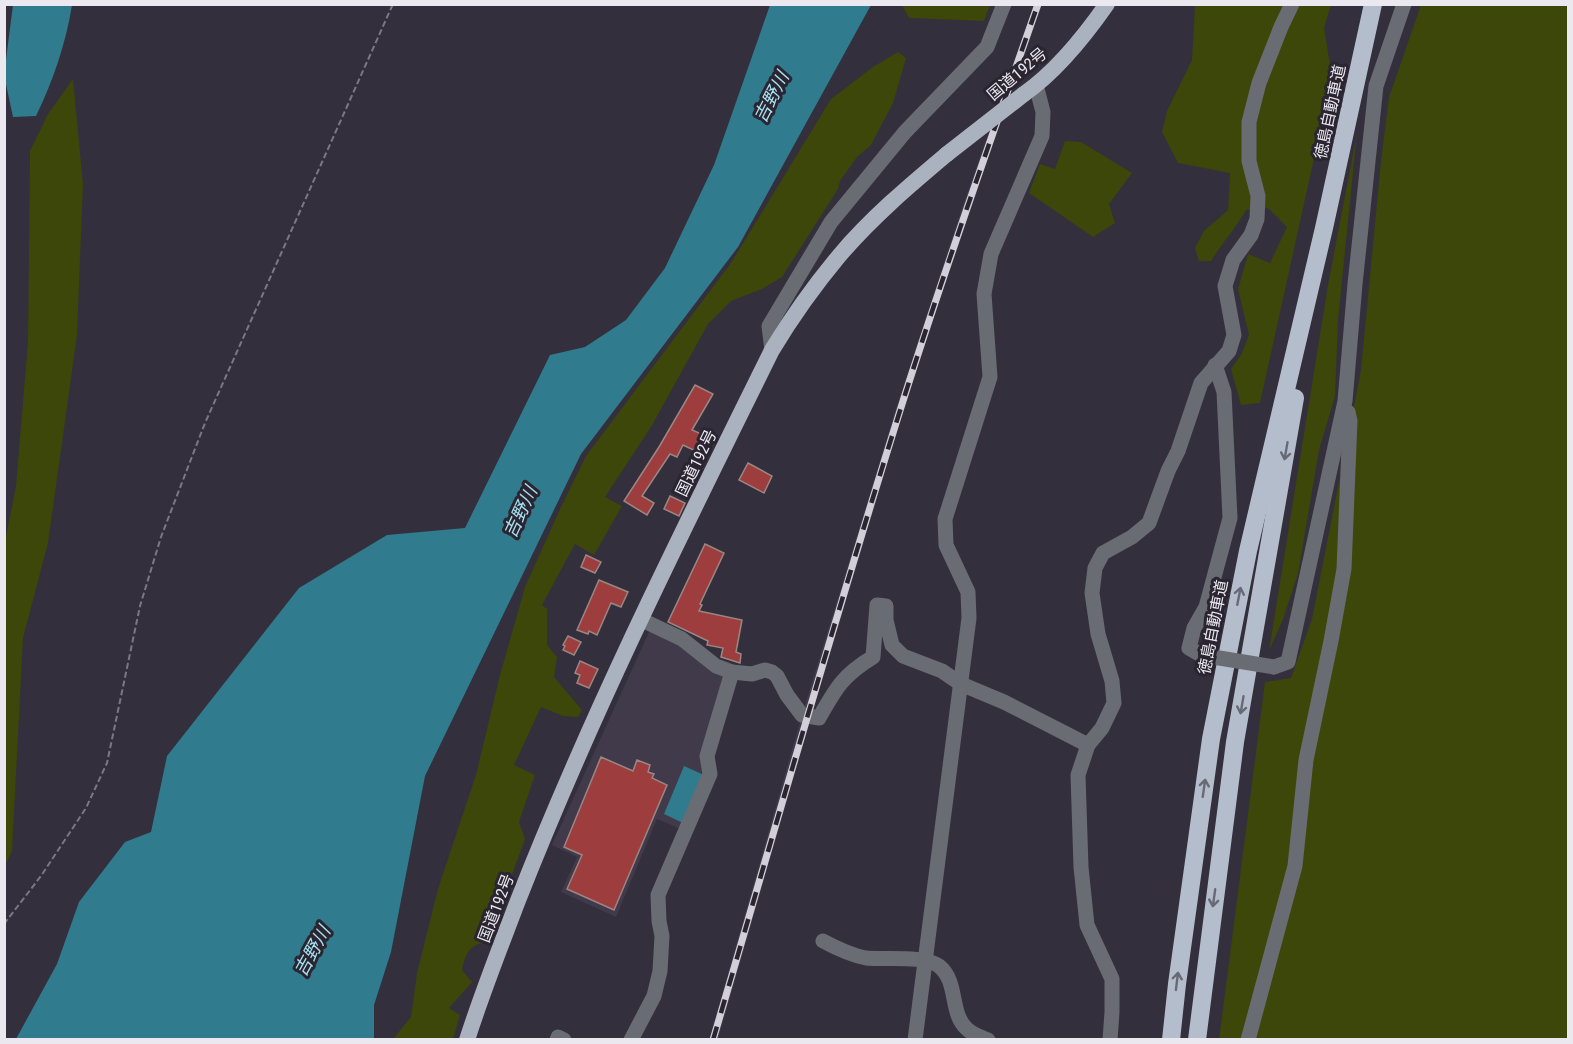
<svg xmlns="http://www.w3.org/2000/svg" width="1573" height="1044" viewBox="0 0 1573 1044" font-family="'Roboto Condensed','Noto Sans JP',sans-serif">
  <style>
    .built { fill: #403a4b }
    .education { fill: #403a4a }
    .green { fill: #3c4709 }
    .water { fill: #307b8d }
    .building { fill: #9e3d3d; stroke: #9a8785; stroke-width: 1.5 }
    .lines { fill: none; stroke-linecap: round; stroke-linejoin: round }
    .path { stroke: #7c7883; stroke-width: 2; stroke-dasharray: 6 3; stroke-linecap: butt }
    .minor { stroke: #696c72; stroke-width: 15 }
    .trunk { stroke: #aab2bf; stroke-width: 16 }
    .motorway { stroke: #b4bdcc; stroke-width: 18 }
    .rail-casing { stroke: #d3cfd8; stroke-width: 7 }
    .rail { stroke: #2a2531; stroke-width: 4.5; stroke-dasharray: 14; stroke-linecap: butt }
    .minor-bridge { stroke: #696c72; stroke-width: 15 }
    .trunk-bridge { stroke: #aab2bf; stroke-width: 16 }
    .oneway { stroke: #686977 }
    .labels { text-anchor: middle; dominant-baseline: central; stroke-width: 6; stroke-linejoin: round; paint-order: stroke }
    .street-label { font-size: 16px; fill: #ebe8f0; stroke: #2a2531 }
    .water-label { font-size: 18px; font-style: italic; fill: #a8e3f3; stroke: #2a2531 }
  </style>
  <rect width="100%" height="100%" fill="#342f3c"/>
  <!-- built -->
  <polygon class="built" points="1034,5 1042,5 969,209 901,418 811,717 718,1039 709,1040 802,715 894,415 962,208"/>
  <!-- education -->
  <polygon class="education" points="650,630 682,646 726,679 705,777 683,830 657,819 616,917 561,892 577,857 552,845"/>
  <!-- green -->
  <g class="green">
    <polygon points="902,5 990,5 984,21 909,18"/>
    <path d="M1195 5H1331L1324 28 1332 77 1260 403 1241 405 1231 369 1241 355 1249 335 1238 289 1248 254 1270 263 1287 227 1268 208 1246 210C1236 228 1222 243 1211 261H1199L1195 248 1204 231 1228 210 1230 173 1178 163 1162 132 1167 111 1192 60Z"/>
    <polygon points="1421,5 1568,5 1568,1039 1219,1040 1265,682 1291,678 1312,619 1361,370 1381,161 1389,97"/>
    <path d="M898 52 906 58 893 103 871 145 857 157 840 181 838 189 782 277 762 289 731 301 708 324 651 427 605 497 622 506 594 555 575 544 542 605 547 609V645L557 657 554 677 582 710 578 717 563 716 541 707 514 765 535 775 519 822 525 839 488 941C469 946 466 952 462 970L472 982 449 1008 460 1015 453 1039H393L411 1017 417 973 438 889 476 775 500 675 525 587 561 507 586 456 731 263 831 99 873 67Z"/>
    <polygon points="73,79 83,185 77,335 48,543 23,638 12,851 5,865 4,547 16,486 28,342 30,151 48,114"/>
    <polygon points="1357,133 1338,320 1335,396 1319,450 1298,574 1283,619 1269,651 1328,285"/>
    <polygon points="1065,141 1081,142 1132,173 1109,204 1115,223 1093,237 1029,193 1040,164 1055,169"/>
  </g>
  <!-- water -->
  <g class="water">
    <path d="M13 5H72C66 43 53 81 36 116L13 117 4 75Z"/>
    <polygon points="770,5 871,5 738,247 581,454 425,776 391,952 374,1005 374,1039 16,1039 57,964 79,902 125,842 151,832 167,756 299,588 387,535 465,528 550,355 585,347 626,320 665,268 714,165"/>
    <polygon points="684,766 704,775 683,823 664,814"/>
  </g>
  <!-- building -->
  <g class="building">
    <polygon points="695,385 713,394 692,430 713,439 704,455 683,445 677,457 670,454 642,496 654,503 647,515 624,501 659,447"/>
    <polygon points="748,463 772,476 764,493 739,480"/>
    <polygon points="670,496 685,503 679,516 664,509"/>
    <polygon points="705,544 724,553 700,604 702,605 699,611 742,620 736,652 741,654 740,663 721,657 723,648 707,645 708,641 668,622"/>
    <polygon points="586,555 601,562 595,573 581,567"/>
    <polygon points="599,580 628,592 621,607 611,603 597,635 589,631 588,634 577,630"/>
    <polygon points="568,636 581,642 574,655 563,650 565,646 563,645"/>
    <polygon points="580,661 598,669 589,688 577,683 580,675 575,673"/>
    <polygon points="601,757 633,771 637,760 650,765 648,772 654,774 652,778 667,785 614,910 567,889 582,855 564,847"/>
  </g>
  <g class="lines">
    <!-- path -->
    <polyline class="path" points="4,924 41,876 86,808 107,763 140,606 161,537 205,423 393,4"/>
    <!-- minor -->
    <g class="minor">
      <polyline points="772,350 769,326 831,222 905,132 987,47 1004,4"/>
      <path d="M642 620 682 639 716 666 732 672 752 674 765 670 772 672 777 676 787 695 802 715 819 718C836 688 843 675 873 657L877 605 886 606V620L892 645 903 656 942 671 961 684 1004 702 1088 745"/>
      <polyline points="1201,655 1189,648 1194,628 1206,607 1230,518 1224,392 1215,365"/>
      <polyline points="1274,667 1288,662 1345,401 1355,284 1376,86 1404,4"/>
      <path d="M823 941C836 948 850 955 866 958 884 960 925 955 939 966 959 982 949 1013 967 1029 972 1034 981 1037 988 1040"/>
      <polyline points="557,1040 558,1037 564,1040"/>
      <polyline points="631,1040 654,996 660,971 662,936 659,921 658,895 710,774 707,756 732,672"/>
      <polyline points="915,1040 969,618 968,592 946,545 945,519 990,377 984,294 991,254 1042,136 1043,112 1036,85"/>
      <polyline points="1110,1040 1112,1012 1112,979 1087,925 1081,867 1078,775 1088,745 1102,728 1114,703 1112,681 1098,634 1092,593 1095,568 1103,553 1132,537 1149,523 1168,471 1178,451 1201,383 1229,351 1234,335 1225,286 1233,260 1251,235 1257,219 1258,196 1249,161 1249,122 1259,83 1281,27 1292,4"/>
      <polyline points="1248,1040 1295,866 1306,760 1331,641 1344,569 1350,421 1348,412"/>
    </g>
    <!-- trunk -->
    <g class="trunk">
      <path d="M1024 94C1057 71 1084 37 1107 4"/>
      <path d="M467 1040C482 993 500 948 517 903 591 714 682 532 772 350 792 317 814 286 839 256 871 218 909 186 947 154"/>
    </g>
    <!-- motorway -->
    <g class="motorway">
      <polyline points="1171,1040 1177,984 1211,739 1248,551 1324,228 1373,4"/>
      <polyline points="1197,1040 1235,742 1295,398"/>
    </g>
    <defs>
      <path id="rail" d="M713 1040C774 832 833 624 898 417 941 279 990 142 1038 4"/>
    </defs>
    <!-- rail casing -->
    <use href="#rail" class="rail-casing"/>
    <!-- rail -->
    <use href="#rail" class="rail"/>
    <!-- minor-bridge -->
    <polyline class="minor-bridge" points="1201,655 1274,667"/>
    <!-- trunk-bridge -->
    <polyline class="trunk-bridge" points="947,154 1024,94"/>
  </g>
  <!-- one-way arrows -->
  <defs><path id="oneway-shaft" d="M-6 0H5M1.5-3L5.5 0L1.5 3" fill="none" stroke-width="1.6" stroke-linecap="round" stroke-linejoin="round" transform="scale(1.5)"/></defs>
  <g class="oneway">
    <use href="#oneway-shaft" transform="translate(1286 451) rotate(100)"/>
    <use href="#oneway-shaft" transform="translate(1239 596) rotate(-79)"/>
    <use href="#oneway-shaft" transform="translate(1242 705) rotate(100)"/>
    <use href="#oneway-shaft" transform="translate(1204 788) rotate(-82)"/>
    <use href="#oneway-shaft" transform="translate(1214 898) rotate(98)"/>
    <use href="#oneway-shaft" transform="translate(1177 981) rotate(-83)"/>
  </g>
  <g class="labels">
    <!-- street labels -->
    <g class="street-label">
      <text transform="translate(1017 74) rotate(-40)">国道192号</text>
      <text transform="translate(1330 112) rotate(-78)">徳島自動車道</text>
      <text transform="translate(696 463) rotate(-64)">国道192号</text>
      <text transform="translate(1213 627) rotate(-79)">徳島自動車道</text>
      <text transform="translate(496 908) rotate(-69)">国道192号</text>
    </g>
    <!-- water labels -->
    <g class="water-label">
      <text transform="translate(771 97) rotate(-63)">吉野川</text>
      <text transform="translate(520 512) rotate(-65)">吉野川</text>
      <text transform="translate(312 951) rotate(-61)">吉野川</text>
    </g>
  </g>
  <!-- border -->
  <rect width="1573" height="1044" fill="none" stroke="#ebe8f0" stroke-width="12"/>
</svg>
